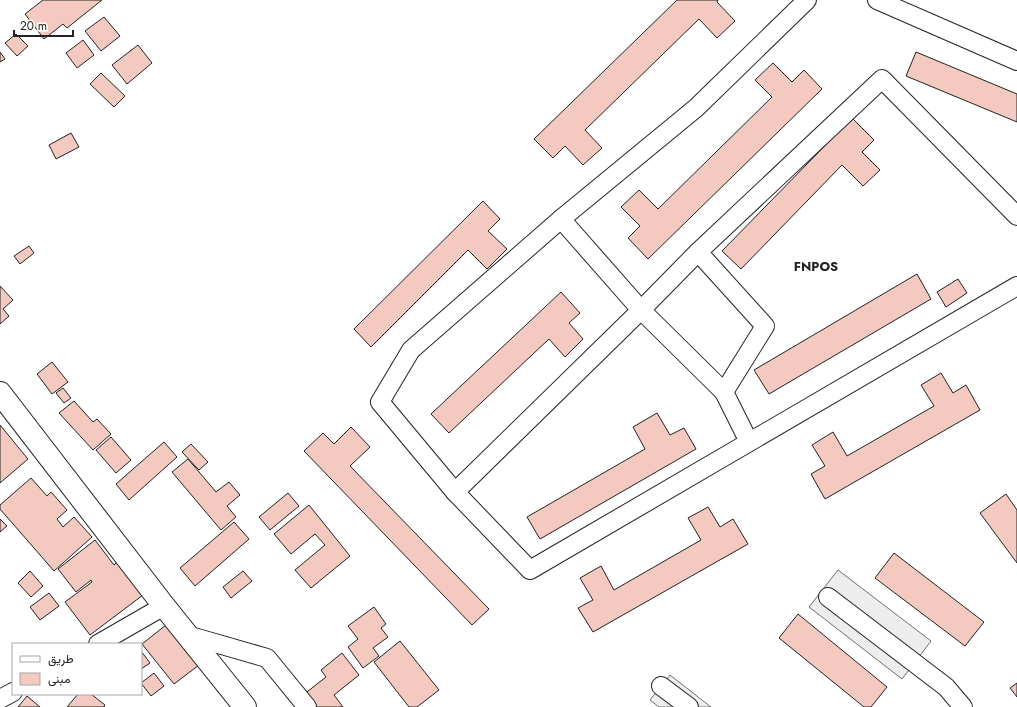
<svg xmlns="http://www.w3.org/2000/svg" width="1017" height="707" viewBox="0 0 1017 707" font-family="Jost,Vazirmatn,sans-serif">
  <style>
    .parking { fill: #ededed; stroke: #6f6f6f }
    .building { fill: #f3c9c0; stroke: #222 }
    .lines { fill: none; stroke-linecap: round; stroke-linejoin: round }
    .street-casing { stroke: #222; stroke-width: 20 }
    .secondary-casing { stroke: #222; stroke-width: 24 }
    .street { stroke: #fff; stroke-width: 18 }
    .secondary { stroke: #fff; stroke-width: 22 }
    .labels { text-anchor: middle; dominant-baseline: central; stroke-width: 3; stroke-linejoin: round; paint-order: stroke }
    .neighbourhood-label { font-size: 13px; font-weight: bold; fill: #222; stroke: #fff }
  </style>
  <rect width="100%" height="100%" fill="#fff"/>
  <!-- parking -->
  <g class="parking">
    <polygon points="838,570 931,641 902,679 809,607"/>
    <polygon points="670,675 711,707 659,707 650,700"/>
  </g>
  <!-- building -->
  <g class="building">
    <polygon points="43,0 102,0 67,28 63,24 44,39 25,14"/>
    <polygon points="677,0 718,0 717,2 735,21 717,38 699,19 585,130 602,148 583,165 565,146 553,158 534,139"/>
    <polygon points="104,17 120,36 101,51 85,31"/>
    <polygon points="16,34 28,46 17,56 5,43"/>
    <polygon points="83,40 94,55 77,68 66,53"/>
    <polygon points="138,45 152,63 127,84 112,65"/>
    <polygon points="0,52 5,59 0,62"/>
    <polygon points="916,52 1017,94 1017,122 906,76"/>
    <polygon points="773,63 792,82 804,70 822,89 648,259 628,238 640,226 621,207 639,190 658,209 772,97 755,80"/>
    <polygon points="101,73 125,96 114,107 90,84"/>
    <polygon points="852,118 874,140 862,152 880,170 863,186 842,165 741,269 722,251"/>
    <polygon points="71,133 79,147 56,159 49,145"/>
    <polygon points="483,201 500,219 488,231 507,249 487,269 468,250 371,347 354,329"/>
    <polygon points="29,246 34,253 20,264 14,256"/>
    <polygon points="917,274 931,299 769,394 754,370"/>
    <polygon points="958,279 967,293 946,307 937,292"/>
    <polygon points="0,286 13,300 3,309 9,316 0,324"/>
    <polygon points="561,292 580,313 569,323 583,339 565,357 549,339 449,433 431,414"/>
    <polygon points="52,362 68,382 52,394 37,374"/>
    <polygon points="941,373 953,393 966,385 980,410 825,499 811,474 825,466 812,445 833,432 847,456 934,406 921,385"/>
    <polygon points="63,388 71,398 64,403 56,393"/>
    <polygon points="74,401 93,422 97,419 111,434 93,450 59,413"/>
    <polygon points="657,413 670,435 684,428 696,449 540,539 527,517 645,449 633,427"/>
    <polygon points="0,425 28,459 0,483"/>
    <polygon points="351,427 370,447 350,466 489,609 472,625 304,451 323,433 334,444"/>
    <polygon points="111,437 131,460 116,473 96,450"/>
    <polygon points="164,442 177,457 129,500 116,484"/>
    <polygon points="191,444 208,462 199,470 182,452"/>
    <polygon points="188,459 216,492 229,482 240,495 227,506 236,517 221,530 172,472"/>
    <polygon points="31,478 47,496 51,492 67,510 57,519 63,527 74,517 92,537 54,571 0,509 0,505"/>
    <polygon points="288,493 299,506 270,530 259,517"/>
    <polygon points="1006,494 1017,510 1017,563 980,513"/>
    <polygon points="309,505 350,556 311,588 295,570 325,545 315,534 291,554 274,534"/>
    <polygon points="708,507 720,527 733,519 748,544 593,632 578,608 593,600 580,578 601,566 614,590 701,540 688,518"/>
    <polygon points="0,519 7,526 0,532"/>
    <polygon points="234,522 249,539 195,586 180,568"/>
    <polygon points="95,540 114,565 117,562 143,595 90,635 65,602 92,582 91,580 76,592 58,569"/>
    <polygon points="894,553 984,622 965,646 875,578"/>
    <polygon points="30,571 43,586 31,597 18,583"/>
    <polygon points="243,571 252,581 231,598 223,587"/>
    <polygon points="49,593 59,606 40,620 30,607"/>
    <polygon points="374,607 386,624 381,628 388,637 373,648 379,656 363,668 348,647 358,639 348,626"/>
    <polygon points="798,614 887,687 871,707 864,707 779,638"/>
    <polygon points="171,621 203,662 174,684 142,644"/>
    <polygon points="400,641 439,690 417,707 409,707 374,662"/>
    <polygon points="141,651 150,663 141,669"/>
    <polygon points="342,653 359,675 334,695 343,707 312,707 303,695 326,677 321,670"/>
    <polygon points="154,673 164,686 151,696 141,683"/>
    <polygon points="1017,683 1017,697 1010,688"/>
    <polygon points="78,694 91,694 105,705 104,707 67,707"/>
    <polygon points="27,696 40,707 18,707"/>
  </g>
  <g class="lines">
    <defs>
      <g id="street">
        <polyline points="807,0 696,108 561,219 641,310 724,392 765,326 698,252 882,79 1017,216"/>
        <polyline points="877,0 1017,61"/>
        <polyline points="698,252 641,310 455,492 530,570 1017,286"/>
        <polyline points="724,392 749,442"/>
        <polyline points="455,492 380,402 411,350 561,219"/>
        <polyline points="828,597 946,687 963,707"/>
        <polyline points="187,635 267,658 307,707"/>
        <polyline points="98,644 164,606"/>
        <polyline points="661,686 689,707"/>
        <polyline points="0,699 13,692"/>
      </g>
      <polyline id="secondary" points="0,393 164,606 245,707"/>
    </defs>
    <!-- street casing -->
    <use href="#street" class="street-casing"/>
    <!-- secondary casing -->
    <use href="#secondary" class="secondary-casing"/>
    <!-- street -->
    <use href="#street" class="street"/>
    <!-- secondary -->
    <use href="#secondary" class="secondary"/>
  </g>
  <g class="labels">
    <!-- neighbourhood labels -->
    <g class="neighbourhood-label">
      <text x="816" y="266">FNPOS</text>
    </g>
  </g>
  <!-- legend -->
  <rect x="12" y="643" width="130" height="52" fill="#ffffff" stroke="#a7a7a7"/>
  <rect x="20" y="656" width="20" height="6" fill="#ffffff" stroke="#a7a7a7"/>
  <text x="48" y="663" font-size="12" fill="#222222">طريق</text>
  <rect x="20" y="673" width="20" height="12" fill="#f3c9c0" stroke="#a7a7a7"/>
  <text x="48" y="683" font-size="12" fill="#222222">مبنى</text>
  <!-- scale -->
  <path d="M14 30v6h59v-6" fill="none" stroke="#222222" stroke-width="2"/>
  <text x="20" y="30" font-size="12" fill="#222222" stroke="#ffffff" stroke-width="3" paint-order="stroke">20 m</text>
</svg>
